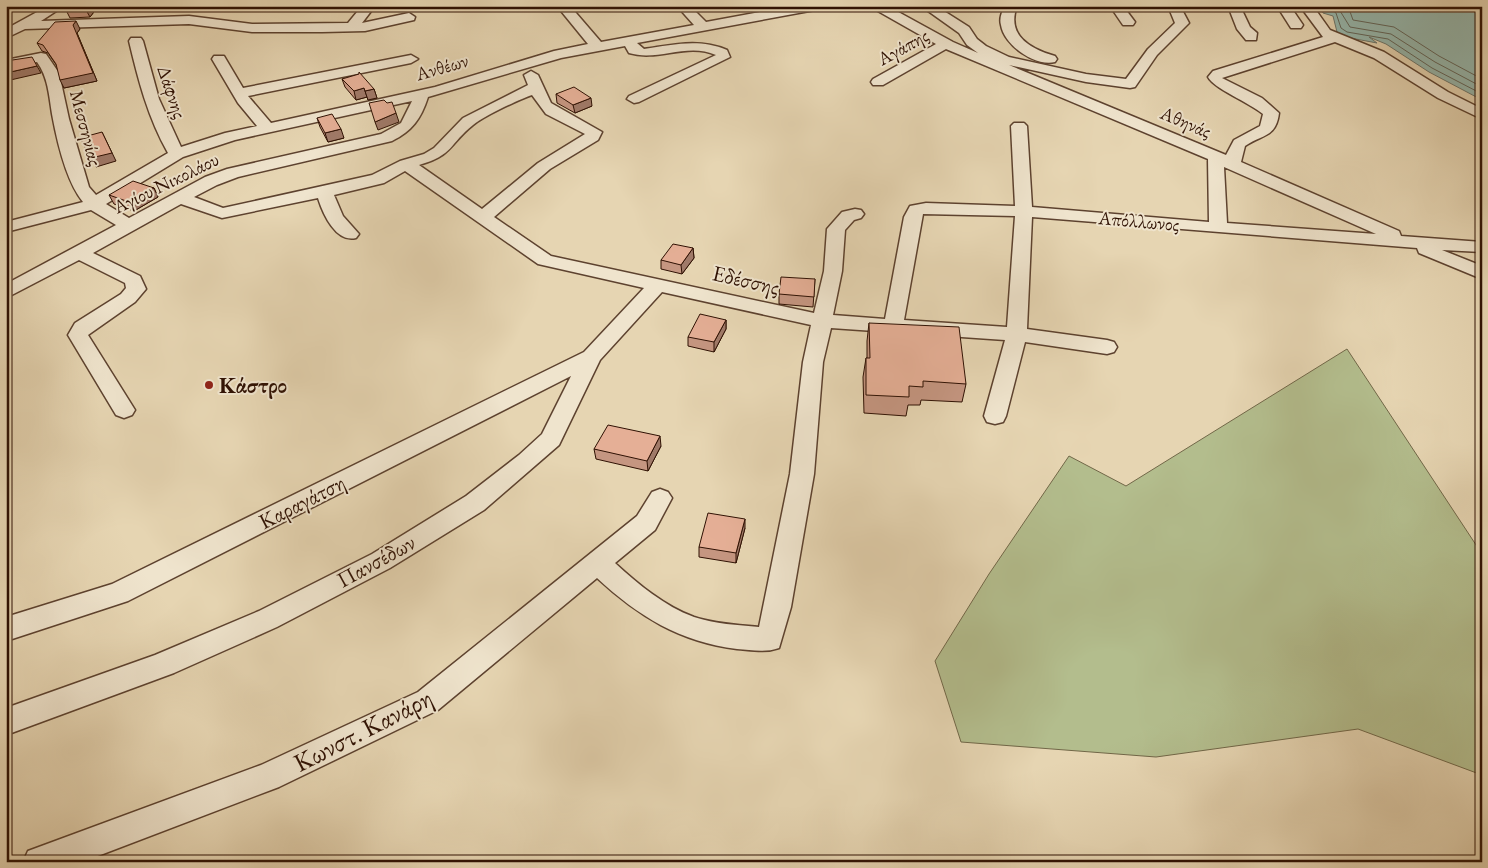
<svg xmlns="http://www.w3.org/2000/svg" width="1488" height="868" viewBox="0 0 1488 868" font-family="'EB Garamond',serif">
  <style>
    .green { fill: #b3bd8d; stroke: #716748 }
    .water { fill: #96b8ae; stroke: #6d756a }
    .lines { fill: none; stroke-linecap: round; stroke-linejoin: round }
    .shore { stroke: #626458; stroke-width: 1 }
    .minor-casing { stroke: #5d422f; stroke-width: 3 }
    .minor { fill: #efe4cd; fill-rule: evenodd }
    .wall { fill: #c59681; stroke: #2f1103 }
    .shaded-wall { fill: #a07a69; stroke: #2f1103 }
    .building { fill: #e5af96; stroke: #2f1103 }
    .poi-dot { fill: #8f2418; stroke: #efe4cd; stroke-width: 2 }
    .labels { text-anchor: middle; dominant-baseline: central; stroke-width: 4; stroke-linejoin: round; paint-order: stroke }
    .far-street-label { font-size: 19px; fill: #2f1103; stroke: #efe4cd }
    .street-label { font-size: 22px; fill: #2f1103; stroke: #efe4cd }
    .poi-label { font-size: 22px; font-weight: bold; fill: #2f1103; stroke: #efe4cd; text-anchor: start }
    .near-street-label { font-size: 26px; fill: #2f1103; stroke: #efe4cd }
  </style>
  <rect width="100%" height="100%" fill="#e6d5b2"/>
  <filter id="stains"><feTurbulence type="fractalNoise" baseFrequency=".004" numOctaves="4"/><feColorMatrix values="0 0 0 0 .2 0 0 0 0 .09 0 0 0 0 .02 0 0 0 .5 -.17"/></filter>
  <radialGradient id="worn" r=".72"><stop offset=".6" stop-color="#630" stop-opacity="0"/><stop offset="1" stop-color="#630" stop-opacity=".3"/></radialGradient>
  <!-- green -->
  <polygon class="green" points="1347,349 1482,554 1482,775 1358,729 1156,757 961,742 935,661 989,574 1069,456 1126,486"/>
  <!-- water -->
  <polygon class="water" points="1321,6 1482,6 1482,100 1429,72 1386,44 1369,37 1377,43 1345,37 1337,32 1333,16 1323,13"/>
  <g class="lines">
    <!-- shore -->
    <g class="shore">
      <polyline points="1327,6 1336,13 1341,28 1347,32 1388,39 1432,68 1482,94"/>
      <polyline points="1337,6 1350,27 1391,34 1435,62 1482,87"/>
      <polyline points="1348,6 1353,20 1394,27 1439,56 1482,79"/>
    </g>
    <defs>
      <g id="minor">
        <polygon points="48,6 64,6 41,21 189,16 252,24 348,23 362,6 375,6 362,23 409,13 415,17 414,20 365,31 322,32 252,32 189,24 25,29 6,38 6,29"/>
        <path d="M557 6H570L601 42 694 25 677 6H690L706 22 793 6H821L815 10 637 43 644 49C673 45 699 38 727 50L730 57 639 102 634 103 627 99 629 96 716 55C687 42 658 62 629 53L625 46 561 58 428 97C421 119 412 131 392 141L238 177 217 185 194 197 223 208 372 175 400 161 424 154 434 148 463 118 528 85 524 75 531 71 538 75 551 103 602 132 598 140 550 169 494 217 551 256 814 313 824 271 827 229 842 212 855 209 861 210 864 214 861 218 854 220 845 230 842 271 833 315 885 319 904 217 910 206 926 203 1015 206 1011 126 1014 123H1024L1027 126 1032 207 1209 222 1208 159 946 49 883 85H873L871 82 873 79 936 44 869 6 891 8 953 42 978 53 967 45 959 33 921 6H936L969 27 977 39 986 46 1009 57 1086 74 1126 79 1148 49 1175 23 1168 6H1180L1189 23 1157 55 1135 87 1130 88 1086 82 1009 65 1226 155 1234 140 1260 126 1263 114C1250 103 1213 88 1208 77L1213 71 1323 37 1300 6H1313L1330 30 1384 52 1448 92 1482 109V119L1438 98 1374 58 1335 42 1222 78 1262 98 1279 113C1276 138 1262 134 1245 146L1241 162 1399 231 1401 236 1482 242V252L1442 250 1482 266V279L1419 253 1417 248 1032 217 1027 329 1107 340 1114 342 1117 347 1114 352 1107 354 1025 342 1006 416 1003 422 995 424 987 422 984 416 1005 340 831 328 823 362 814 474 791 607 779 648C765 653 751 650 737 649 680 642 638 616 597 578L438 710 279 787 82 862H23L28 851 261 765 418 692 637 516 652 492 660 489 668 492 672 498 655 530 615 563C638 584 664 606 694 617 715 624 738 625 759 627L790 474 803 362 811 325 662 292 600 360 559 445 484 510 390 568 277 627 174 673 6 735V708L155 655 259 611 372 554 466 496 519 455 542 434 571 376 128 601 6 641V617L112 584 584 352 644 288 538 264 405 171 384 183 334 195 343 216 359 234 356 238C336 243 323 214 318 198L222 218 181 204 93 253 140 276 146 289 135 302 88 335 135 410 132 415 124 418 116 415 68 335 75 323 121 294 126 288 125 283 79 260 6 298V284L116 225 91 210 6 232V222L83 202C66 181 57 141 52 114 49 95 48 77 37 62L6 68V60L41 53 46 54 59 73 69 119 89 187 96 195 168 153C148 118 138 79 129 41L131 38H141L143 41 159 99 181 147 225 133 257 126 238 103 212 59 214 56H224L243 88 411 55 418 59 411 63 248 96 271 123 435 87 554 51 588 44ZM532 95 546 114 585 134 538 163 482 209 419 165C454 155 449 144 473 125 484 116 518 100 532 95ZM412 101 401 123 381 134 227 169 205 177 129 218 106 204 183 157 235 140ZM1224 167 1376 234 1227 223ZM923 214 1015 216 1007 327 904 320Z"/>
        <path d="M1005 6H1017C1006 35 1030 49 1055 56L1057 59 1055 62C1035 67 1004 45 1001 25 999 18 1002 12 1005 6Z"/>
        <polygon points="1110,6 1123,6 1135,22 1133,25 1123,25"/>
        <polygon points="1228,6 1240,6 1250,27 1257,33 1256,40 1246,40 1237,29"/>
        <polygon points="1277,6 1290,6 1303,25 1301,28 1291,28"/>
      </g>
    </defs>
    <!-- minor casing -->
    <use href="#minor" class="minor-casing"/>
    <!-- minor -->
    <use href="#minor" class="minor"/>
  </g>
  <!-- wall -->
  <g class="wall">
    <polygon points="97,8 90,17 70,18 66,10"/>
    <polygon points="80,29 77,33 97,81 64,88 57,66 48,53 42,51 37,43"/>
    <polygon points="342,79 374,89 377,98 368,100 367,97 356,100 345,87"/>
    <polygon points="556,94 592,106 575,113 557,103"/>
    <polygon points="317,118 344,138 328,142 320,127"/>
    <polygon points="154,188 158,197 134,211 114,204 109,195"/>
    <polygon points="693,248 694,258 682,274 661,269 661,260"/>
    <polygon points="815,279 813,307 779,304 779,294"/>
    <polygon points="726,320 726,329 714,352 688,346 688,337"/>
    <polygon points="869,323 966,384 962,402 921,400 920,405 908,405 906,416 864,413 863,377 866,358 867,358 867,341"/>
    <polygon points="661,446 648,471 596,459 594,449"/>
    <polygon points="745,528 736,563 699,557 699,547"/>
  </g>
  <!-- shaded-wall -->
  <g class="shaded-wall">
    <polygon points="88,6 96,6 97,8 90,17 86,10"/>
    <polygon points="76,21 80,29 77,33 97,81 64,88 60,80 73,25"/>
    <polygon points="37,66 41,73 6,81 6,73"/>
    <polygon points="364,88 367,97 356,100 354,91"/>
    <polygon points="374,89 377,98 368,100 365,91"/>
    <polygon points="591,98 592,106 575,113 573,105"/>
    <polygon points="396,113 399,122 378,130 375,122"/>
    <polygon points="341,129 344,138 328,142 325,133"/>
    <polygon points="102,132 116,161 96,167 91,158"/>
    <polygon points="154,188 158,197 134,211 129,202"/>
    <polygon points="693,248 694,258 682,274 681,265"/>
    <polygon points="726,320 726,329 714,352 714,342"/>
    <polygon points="660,436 661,446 648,471 647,461"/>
    <polygon points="745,519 745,528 736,563 736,553"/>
  </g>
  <!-- building -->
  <g class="building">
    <polygon points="69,6 88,6 86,10 66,10"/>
    <polygon points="76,21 73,25 93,73 60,80 56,64 43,45 37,43 55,22"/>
    <polygon points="32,57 37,66 6,73 6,61"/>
    <polygon points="359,72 374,89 365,91 364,88 354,91 342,79 359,74"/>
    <polygon points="574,87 591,98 573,105 556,94"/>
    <polygon points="384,100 387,103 392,102 396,113 375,122 369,103"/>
    <polygon points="332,114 341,129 325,133 317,118"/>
    <polygon points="102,132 112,153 91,158 80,138"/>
    <polygon points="133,181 154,188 129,202 109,195"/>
    <polygon points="673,244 693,248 681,265 661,260"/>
    <polygon points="781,277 815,279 814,297 779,294"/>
    <polygon points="700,314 726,320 714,342 688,337"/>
    <polygon points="869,323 959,327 966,384 923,381 923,387 909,386 909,397 866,395 866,358 870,358"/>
    <polygon points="608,425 660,436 647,461 594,449"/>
    <polygon points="708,513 745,519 736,553 699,547"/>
  </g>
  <!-- markers -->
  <circle class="poi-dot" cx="209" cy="385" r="5"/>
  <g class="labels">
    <!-- far-street labels -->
    <g class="far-street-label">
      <text transform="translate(903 47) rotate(-29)">Αγάπης</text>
      <text transform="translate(442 67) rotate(-16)">Ανθέων</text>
      <text transform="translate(172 92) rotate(71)">Δάφνης</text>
      <text transform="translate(1186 122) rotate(23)">Αθηνάς</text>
      <text transform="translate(86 128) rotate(75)">Μεσσηνίας</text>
      <text transform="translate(166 183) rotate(-26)">Αγίου Νικολάου</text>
      <text transform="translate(1139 221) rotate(5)">Απόλλωνος</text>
    </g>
    <!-- street labels -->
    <g class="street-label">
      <text transform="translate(746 280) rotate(13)">Εδέσσης</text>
      <text transform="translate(302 502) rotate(-27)">Καραγάτση</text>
      <text transform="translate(376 561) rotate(-29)">Πανσέδων</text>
    </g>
    <!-- poi labels -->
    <g class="poi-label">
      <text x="219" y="385">Κάστρο</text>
    </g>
    <!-- near-street labels -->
    <g class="near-street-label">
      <text transform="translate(363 730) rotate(-27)">Κωνστ. Κανάρη</text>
    </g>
  </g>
  <!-- margin -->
  <rect width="1488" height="868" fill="none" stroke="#e6d5b2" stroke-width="25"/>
  <rect x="8" y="8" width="1473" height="853" fill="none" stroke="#2f1103" stroke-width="2.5"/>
  <rect x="12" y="12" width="1463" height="843" fill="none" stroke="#2f1103"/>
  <rect width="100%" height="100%" filter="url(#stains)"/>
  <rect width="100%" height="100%" fill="url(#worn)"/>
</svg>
